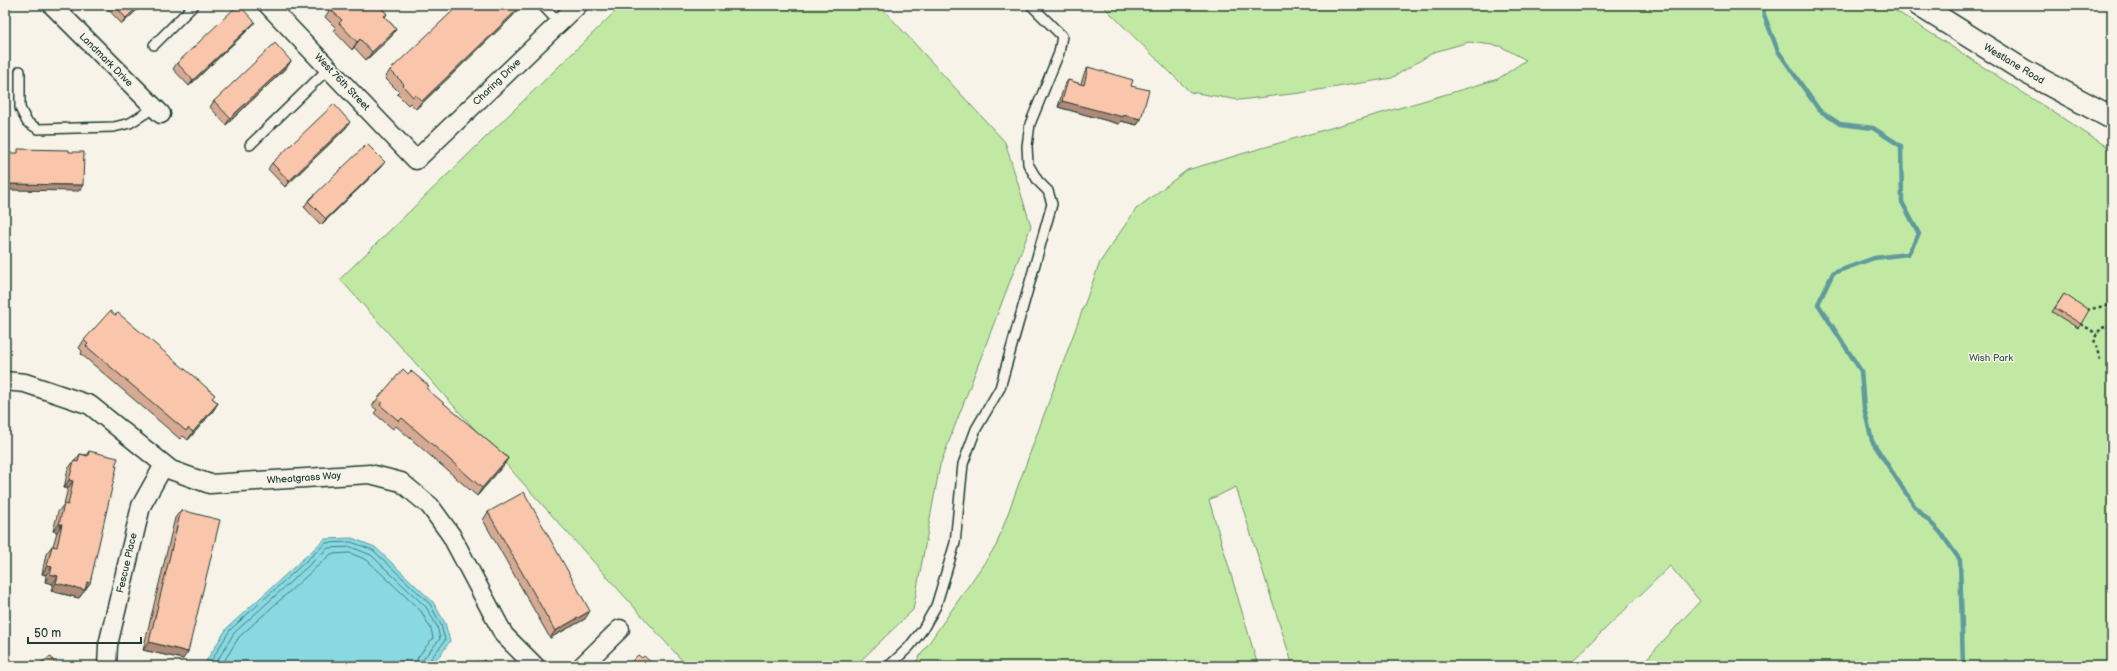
<svg xmlns="http://www.w3.org/2000/svg" width="2117" height="671" viewBox="0 0 2117 671" font-family="'Balsamiq Sans',sans-serif">
  <style>
    .green { fill: #c2e9a4; stroke: #70936c }
    .water { fill: #88d9e2; stroke: #5e9b9c }
    .lines { fill: none; stroke-linecap: round; stroke-linejoin: round }
    .shore { stroke: #497b7a; stroke-width: 1 }
    .stream { stroke: #5e9b9c; stroke-width: 4.5 }
    .service-casing { stroke: #1f3d34; stroke-width: 12 }
    .minor-casing { stroke: #1f3d34; stroke-width: 21 }
    .secondary-casing { stroke: #1f3d34; stroke-width: 25 }
    .path { stroke: #1f3d34; stroke-width: 2.5; stroke-dasharray: 3 3; stroke-linecap: butt }
    .service { stroke: #f7f3e8; stroke-width: 9 }
    .minor { stroke: #f7f3e8; stroke-width: 18 }
    .secondary { stroke: #f7f3e8; stroke-width: 22 }
    .wall { fill: #d6a993; stroke: #1f3d34 }
    .shaded-wall { fill: #ae8a78; stroke: #1f3d34 }
    .building { fill: #f9c5ab; stroke: #1f3d34 }
    .labels { text-anchor: middle; dominant-baseline: central; stroke-width: 3; stroke-linejoin: round; paint-order: stroke }
    .street-label { font-size: 10px; fill: #1f3d34; stroke: #f7f3e8 }
    .park-label { font-size: 10px; fill: #375745; stroke: #f7f3e8 }
  </style>
  <rect width="100%" height="100%" fill="#f7f3e8"/>
  <filter id="ink" filterUnits="userSpaceOnUse"><feTurbulence type="fractalNoise" baseFrequency=".025" numOctaves="2"/><feDisplacementMap in="SourceGraphic" scale="8" xChannelSelector="R" yChannelSelector="G"/><feConvolveMatrix kernelMatrix="1 2 1 2 8 2 1 2 1" color-interpolation-filters="sRGB"/></filter>
  <g filter="url(#ink)">
    <!-- green -->
    <g class="green">
      <polygon points="622,5 879,5 1005,142 1031,226 940,465 913,610 855,666 687,666 340,279"/>
      <polygon points="1102,5 1887,5 2112,150 2112,666 1640,666 1700,601 1670,566 1567,666 1293,666 1236,487 1209,500 1258,666 913,666 996,546 1100,262 1136,209 1187,170 1498,79 1526,60 1500,46 1469,42 1434,52 1392,78 1300,93 1239,100 1190,92"/>
    </g>
    <!-- water -->
    <polygon class="water" points="352,538 375,547 433,602 445,623 450,641 441,654 429,666 203,666 227,628 325,539"/>
    <g class="lines">
      <!-- shore -->
      <g class="shore">
        <path d="M208 666 230 630 326 543 351 542 373 550 430 604 441 625 445 640C441 648 428 659 427 666"/>
        <polyline points="214,666 234,633 328,548 351,547 371,555 426,607 437,626 440,639 423,659 422,666"/>
        <polyline points="221,666 239,637 331,554 350,553 367,560 421,611 431,629 433,638 418,657 415,666"/>
      </g>
      <!-- stream -->
      <polyline class="stream" points="1762,5 1764,15 1778,51 1819,110 1840,124 1873,128 1901,146 1902,202 1919,234 1908,254 1874,258 1833,273 1818,304 1861,371 1864,408 1872,441 1915,507 1940,532 1960,560 1963,666"/>
      <defs>
        <g id="service">
          <polyline points="542,5 559,23"/>
          <polyline points="154,45 194,5"/>
          <polyline points="20,71 20,108 27,122 38,129 114,127 130,123 154,108"/>
          <polyline points="250,145 329,68"/>
          <polyline points="889,666 909,647 923,629 936,606 955,543 963,464 976,429 1000,388 1052,204 1048,191 1038,181 1028,164 1027,146 1030,124 1059,53 1062,36 1031,5"/>
        </g>
        <g id="minor">
          <polyline points="52,5 161,114"/>
          <polyline points="268,5 416,160 578,5"/>
          <polyline points="5,381 25,383 90,405 171,470 210,484 370,474 401,482 430,506 451,535 504,635 535,666"/>
          <polyline points="107,666 108,645 141,506 164,465"/>
          <polyline points="582,666 620,629"/>
        </g>
        <polyline id="secondary" points="1919,5 2026,72 2112,118"/>
      </defs>
      <!-- service casing -->
      <use href="#service" class="service-casing"/>
      <!-- minor casing -->
      <use href="#minor" class="minor-casing"/>
      <!-- secondary casing -->
      <use href="#secondary" class="secondary-casing"/>
      <!-- path -->
      <g class="path">
        <polyline points="2087,310 2112,304"/>
        <polyline points="2081,324 2097,334"/>
        <polyline points="2100,360 2094,339 2101,328 2112,326"/>
      </g>
      <!-- service -->
      <use href="#service" class="service"/>
      <!-- minor -->
      <use href="#minor" class="minor"/>
      <!-- secondary -->
      <use href="#secondary" class="secondary"/>
    </g>
    <!-- wall -->
    <g class="wall">
      <polygon points="106,5 142,5 122,24 105,6"/>
      <polygon points="324,5 379,5 387,14 385,17 396,29 391,37 366,60 354,47 352,50 334,31 336,28 325,17 329,11"/>
      <polygon points="513,16 416,109 410,103 408,105 397,94 399,92 385,78 390,70"/>
      <polygon points="255,22 250,28 189,86 173,69 177,63"/>
      <polygon points="291,61 287,67 226,125 210,107 214,101"/>
      <polygon points="1088,67 1131,86 1141,119 1137,125 1121,121 1119,124 1058,107 1064,86 1068,80 1081,84 1084,74"/>
      <polygon points="346,128 285,187 268,169 272,163"/>
      <polygon points="380,168 321,225 304,207 308,201"/>
      <polygon points="2064,294 2081,324 2078,328 2052,312"/>
      <polygon points="115,315 215,395 212,398 218,403 213,411 188,440 183,436 180,439 81,354 82,351 79,348 84,340"/>
      <polygon points="426,389 508,458 503,466 477,496 396,426 393,429 374,413 377,410 372,406 378,398"/>
      <polygon points="89,451 90,583 79,598 51,591 53,584 45,582 46,575 42,574 46,554 52,546 53,546 57,532 53,531 58,512 64,504 68,488 64,488 68,469 74,461 75,461 80,454 86,455"/>
      <polygon points="181,510 183,659 143,650 175,518"/>
      <polygon points="488,512 585,619 550,638 483,520"/>
    </g>
    <!-- shaded-wall -->
    <g class="shaded-wall">
      <polygon points="139,5 142,5 122,24 126,18"/>
      <polygon points="518,9 513,16 416,109 422,101"/>
      <polygon points="255,22 250,28 189,86 193,80"/>
      <polygon points="396,29 391,37 366,60 372,52"/>
      <polygon points="360,39 354,47 352,50 357,42"/>
      <polygon points="291,61 287,67 226,125 230,118"/>
      <polygon points="1062,101 1124,115 1141,119 1137,125 1121,121 1119,124 1058,107"/>
      <polygon points="350,122 346,128 285,187 289,181"/>
      <polygon points="385,162 380,168 321,225 326,219"/>
      <polygon points="5,184 83,185 79,191 5,190"/>
      <polygon points="218,403 213,411 188,440 193,432"/>
      <polygon points="508,458 503,466 477,496 482,488"/>
      <polygon points="69,480 73,481 68,488 64,488"/>
      <polygon points="59,524 62,524 57,532 53,531"/>
      <polygon points="47,566 52,567 46,575 42,574"/>
      <polygon points="50,574 58,576 53,584 45,582"/>
      <polygon points="87,582 90,583 79,598 51,591 56,583"/>
      <polygon points="590,611 585,619 550,638 555,631"/>
      <polygon points="149,642 188,652 183,659 143,650"/>
    </g>
    <!-- building -->
    <g class="building">
      <polygon points="114,5 139,5 126,18"/>
      <polygon points="238,5 239,5 255,22 193,80 177,63"/>
      <polygon points="335,5 379,5 387,14 384,16 396,29 372,52 360,39 357,42 339,23 342,20 330,9"/>
      <polygon points="459,5 515,5 518,9 422,101 415,95 413,97 403,86 404,84 390,70"/>
      <polygon points="275,43 291,61 230,118 214,101"/>
      <polygon points="1088,67 1133,80 1131,86 1149,90 1141,119 1124,115 1123,117 1062,101 1068,80 1084,85"/>
      <polygon points="334,104 350,122 289,181 272,163"/>
      <polygon points="367,144 385,162 326,219 308,201"/>
      <polygon points="18,149 69,150 69,152 84,152 83,185 5,184 5,153 18,153"/>
      <polygon points="2064,294 2089,310 2081,324 2055,308"/>
      <polygon points="110,311 115,315 118,313 198,380 215,395 212,398 218,403 193,432 188,428 186,431 86,346 88,344 84,340"/>
      <polygon points="403,369 408,374 411,371 429,386 426,388 508,458 482,488 402,418 399,421 380,405 382,402 378,398"/>
      <polygon points="89,451 118,458 115,466 117,466 90,583 87,582 85,590 56,583 58,576 50,574 52,567 47,566 52,546 57,547 62,524 59,524 64,504 68,505 73,481 69,480 74,461 78,462 80,454 88,456"/>
      <polygon points="524,492 590,611 555,631 488,512"/>
      <polygon points="181,510 220,520 188,652 149,642"/>
      <polygon points="638,655 642,658 644,656 655,666 627,666"/>
      <polygon points="51,657 56,666 34,666"/>
      <polygon points="484,660 490,666 472,666 477,661 479,664"/>
    </g>
  </g>
  <g class="labels">
    <!-- street labels -->
    <g class="street-label">
      <text transform="translate(106 60) rotate(45)">Landmark Drive</text>
      <text transform="translate(2014 64) rotate(31)">Westlane Road</text>
      <text transform="translate(342 82) rotate(46)">West 76th Street</text>
      <text transform="translate(497 82) rotate(-44)">Charing Drive</text>
      <text transform="translate(304 478) rotate(-4)">Wheatgrass Way</text>
      <text transform="translate(127 563) rotate(-77)">Fescue Place</text>
    </g>
    <!-- park labels -->
    <g class="park-label">
      <text x="1991" y="358">Wish Park</text>
    </g>
  </g>
  <!-- margin -->
  <rect width="2117" height="671" fill="none" stroke="#f7f3e8" stroke-width="20"/>
  <rect x="10" y="10" width="2097" height="651" fill="none" stroke="#1f3d34" stroke-width="1.5" filter="url(#ink)"/>
  <!-- scale -->
  <path d="M28 637v6h113v-6" fill="none" stroke="#1f3d34" stroke-width="2"/>
  <text x="34" y="637" font-size="12" fill="#1f3d34" stroke="#f7f3e8" stroke-width="3" paint-order="stroke">50 m</text>
</svg>
